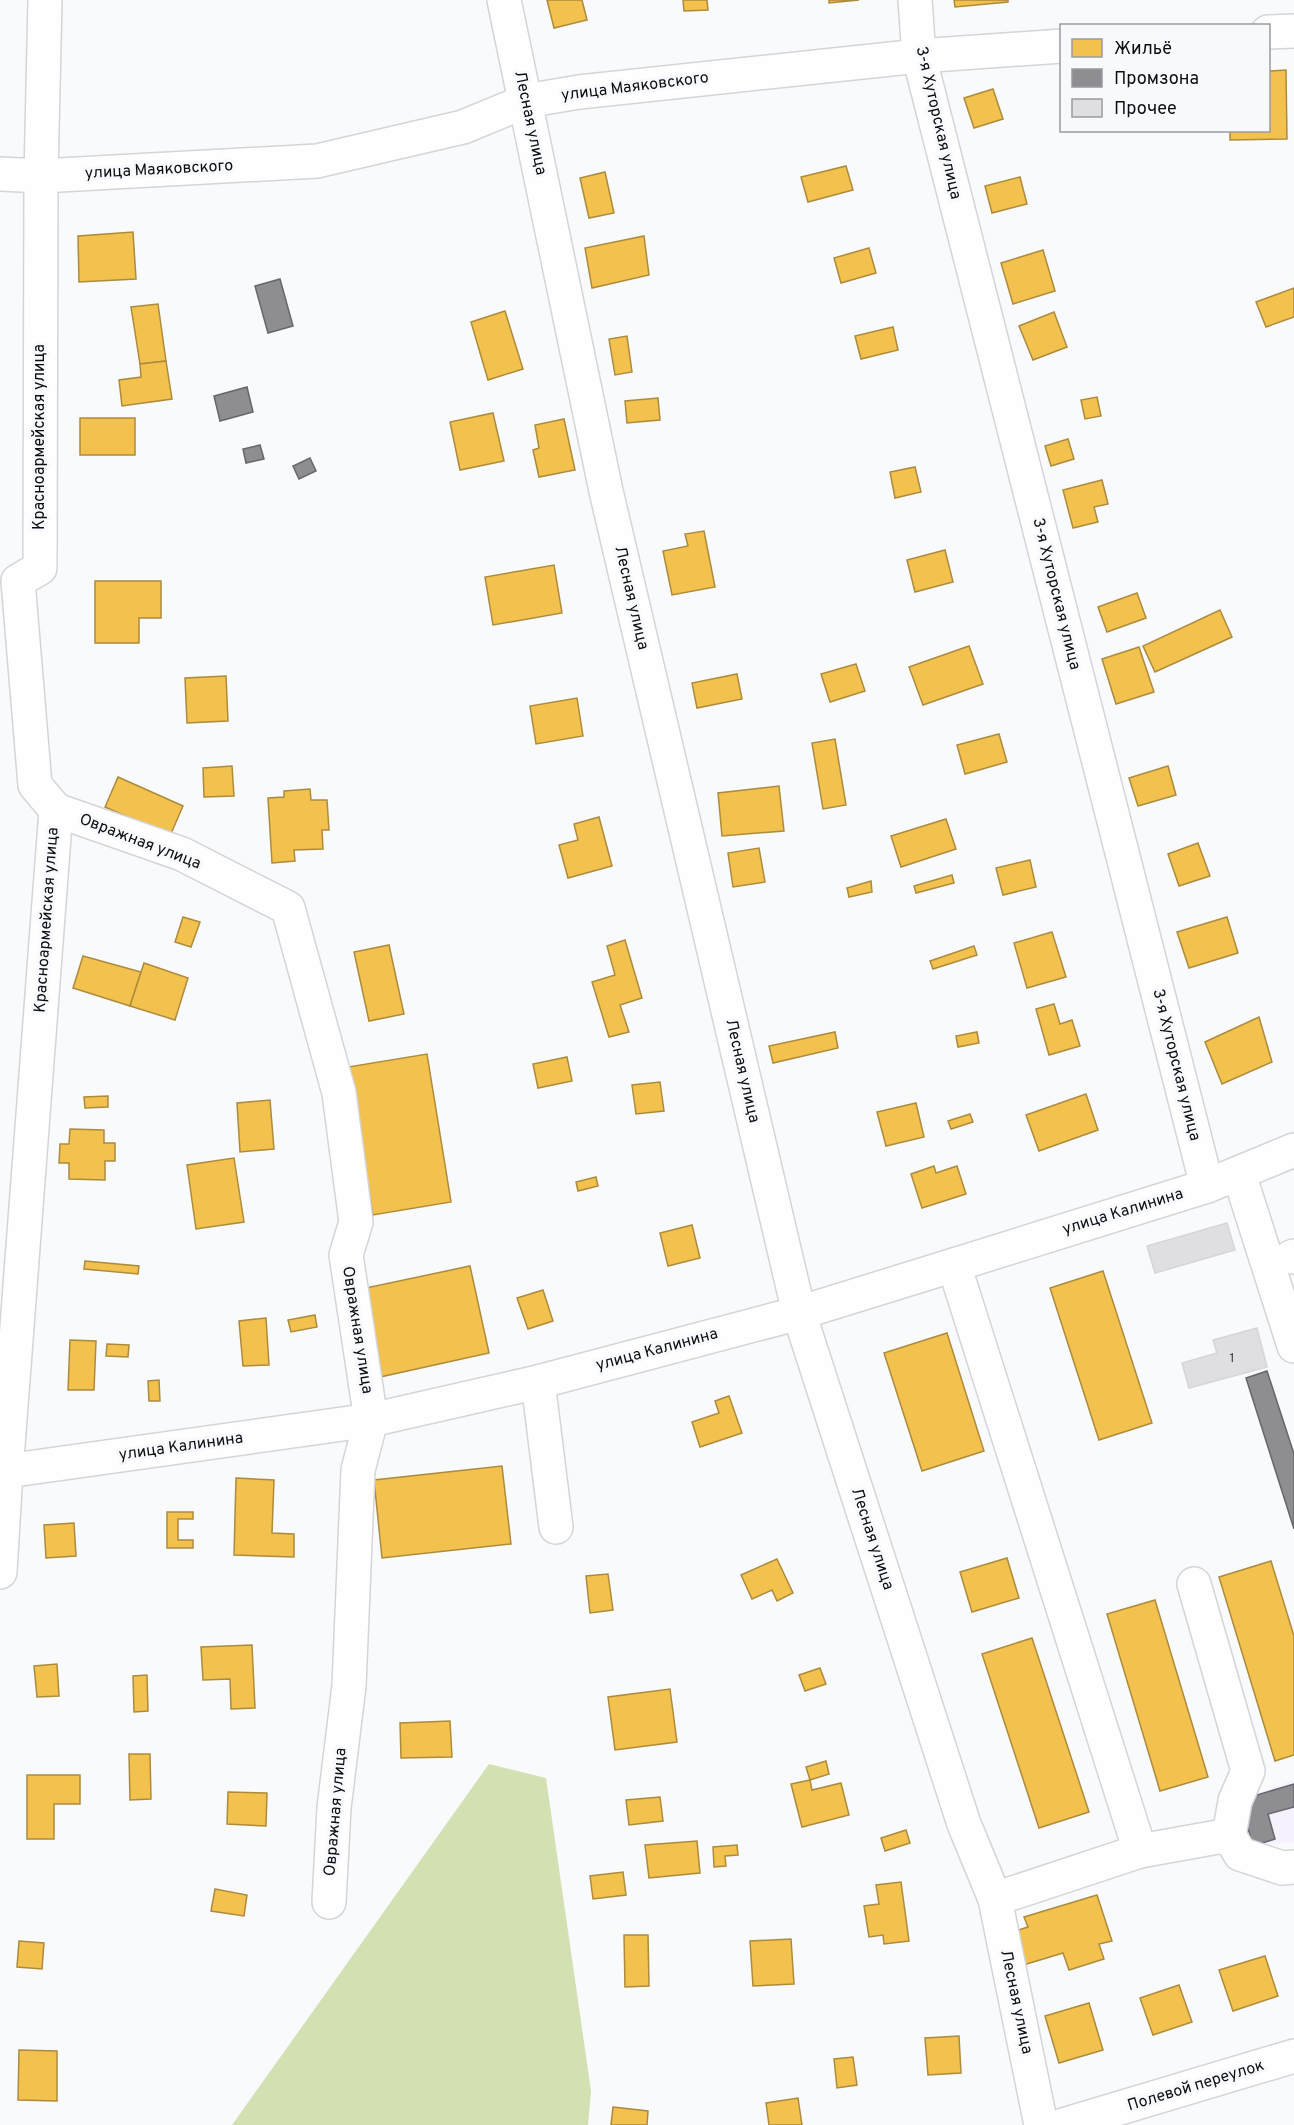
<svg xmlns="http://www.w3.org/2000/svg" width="1294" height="2125" viewBox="0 0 1294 2125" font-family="Overpass,sans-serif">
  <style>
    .industrial { fill: #f7f1fd }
    .forest { fill: #d3e0b2 }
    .homes { fill: #f2c14e; stroke: #ad8b3c; stroke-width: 1.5 }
    .industry { fill: #8d8d92; stroke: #66676b; stroke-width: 1.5 }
    .building { fill: #dfdfe2; stroke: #d6d6d9; stroke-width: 1.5 }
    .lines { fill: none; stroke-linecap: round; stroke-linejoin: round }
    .minor-casing { stroke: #d3d5d8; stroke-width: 36 }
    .minor { stroke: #fefeff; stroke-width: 33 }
    .labels { text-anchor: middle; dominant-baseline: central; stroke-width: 6; stroke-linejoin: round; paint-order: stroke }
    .number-label { font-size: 14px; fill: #444648 }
    .street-label { font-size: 16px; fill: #0c0e11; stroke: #f7f9fd }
  </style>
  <rect width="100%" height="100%" fill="#f8fafc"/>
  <!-- industrial -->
  <polygon class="industrial" points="1294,1780 1294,1842 1253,1846 1240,1800"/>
  <!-- forest -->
  <polygon class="forest" points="489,1764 546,1778 591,2091 588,2125 232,2125"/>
  <!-- homes -->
  <g class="homes">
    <polygon points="547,0 582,0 587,20 554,28"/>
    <polygon points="683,0 707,0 708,10 684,11"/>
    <polygon points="829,0 859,0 829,3"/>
    <polygon points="954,0 1008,0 1008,2 955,7"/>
    <polygon points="1286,70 1287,139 1230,140 1230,130 1268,130 1268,71"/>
    <polygon points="993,89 1003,119 974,128 964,98"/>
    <polygon points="846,166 853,190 808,202 801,177"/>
    <polygon points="605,172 614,213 589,218 580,178"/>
    <polygon points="1020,177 1027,204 992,213 985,186"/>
    <polygon points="133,232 136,279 79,282 78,236"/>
    <polygon points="644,236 649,275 592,288 585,248"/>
    <polygon points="869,248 876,273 841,283 834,258"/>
    <polygon points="1043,250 1055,291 1013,304 1001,263"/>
    <polygon points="1294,288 1294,317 1266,327 1256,302"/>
    <polygon points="158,304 166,361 140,364 131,307"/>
    <polygon points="505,311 523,369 488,380 471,322"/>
    <polygon points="1054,312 1067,347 1033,360 1019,326"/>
    <polygon points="893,327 898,350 861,359 855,336"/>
    <polygon points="627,336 632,372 615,375 609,339"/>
    <polygon points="166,361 172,399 122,406 119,380 141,377 140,364"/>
    <polygon points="1097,397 1101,416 1085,419 1081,400"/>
    <polygon points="658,398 660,420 627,423 625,401"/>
    <polygon points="493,413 504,461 460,470 450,422"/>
    <rect x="80" y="418" width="55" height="37"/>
    <polygon points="564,419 575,470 539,477 533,450 539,448 535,425"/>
    <polygon points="1068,439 1074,459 1051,466 1045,446"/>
    <polygon points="915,467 921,492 895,498 890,472"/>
    <polygon points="1102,480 1108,504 1094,507 1098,522 1073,528 1063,490"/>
    <polygon points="704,531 715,587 672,595 663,551 688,546 685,534"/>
    <polygon points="945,550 953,582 915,592 907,560"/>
    <polygon points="554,565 562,613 493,625 485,577"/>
    <polygon points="95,581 161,581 161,618 139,618 139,643 95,643"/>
    <polygon points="1137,593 1146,618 1107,632 1098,607"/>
    <polygon points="1220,610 1232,637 1155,672 1143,646"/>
    <polygon points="969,646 983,684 923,705 909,667"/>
    <polygon points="1139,647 1154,692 1116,704 1102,659"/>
    <polygon points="856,664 865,691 830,702 821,674"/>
    <polygon points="737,674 742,699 697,708 692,683"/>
    <polygon points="226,676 228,721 187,723 185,678"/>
    <polygon points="577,698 583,736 536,744 530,706"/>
    <polygon points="999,734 1007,762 965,774 957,745"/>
    <polygon points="835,739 846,805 823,809 812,743"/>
    <polygon points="232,766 234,796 204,797 203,768"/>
    <polygon points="1168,766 1176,795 1138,806 1129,778"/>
    <polygon points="118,777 183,806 170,836 105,807"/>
    <polygon points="779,786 784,831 722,836 718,793"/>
    <polygon points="310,789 311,800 327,800 329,830 322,830 323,849 294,850 295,861 272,863 268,798 284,797 284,791"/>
    <polygon points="599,817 612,866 568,878 559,845 578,840 574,824"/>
    <polygon points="946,819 956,849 901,867 891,836"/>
    <polygon points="1198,843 1210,876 1179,886 1168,854"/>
    <polygon points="759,848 765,882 733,887 728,853"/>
    <polygon points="1030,860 1036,887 1003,895 996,868"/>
    <polygon points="952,875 954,883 916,893 914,886"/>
    <polygon points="871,881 872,892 849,897 847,888"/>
    <polygon points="183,917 200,922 191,947 175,942"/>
    <polygon points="1227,917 1238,953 1189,968 1177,932"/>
    <polygon points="1052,932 1066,977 1027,988 1014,943"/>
    <polygon points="625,940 642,998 620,1005 629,1032 609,1037 592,982 615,975 607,946"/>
    <polygon points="389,945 404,1014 369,1021 354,952"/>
    <polygon points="974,946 977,955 933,969 930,961"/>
    <polygon points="83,956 141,972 130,1006 73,988"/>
    <polygon points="144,963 188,978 175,1020 130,1006"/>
    <polygon points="1054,1004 1060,1024 1072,1020 1080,1046 1049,1055 1036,1009"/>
    <polygon points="1259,1017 1272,1062 1222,1084 1205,1042"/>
    <polygon points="835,1032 838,1048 773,1063 769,1046"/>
    <polygon points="977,1032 979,1043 958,1047 956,1036"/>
    <polygon points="427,1054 451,1202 373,1215 348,1067"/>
    <polygon points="567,1057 572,1081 538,1088 533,1064"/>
    <polygon points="660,1082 664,1111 636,1114 632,1085"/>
    <polygon points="1086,1094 1098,1130 1039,1151 1026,1115"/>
    <polygon points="108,1096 108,1107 85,1108 84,1097"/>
    <polygon points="270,1100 274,1149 240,1152 237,1103"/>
    <polygon points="916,1103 924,1137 886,1146 877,1112"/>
    <polygon points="970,1114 973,1122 951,1129 948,1121"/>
    <polygon points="70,1129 104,1130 104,1143 115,1143 115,1161 105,1161 105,1180 69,1179 69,1163 59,1163 60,1144 69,1144"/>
    <polygon points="234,1158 244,1222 196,1229 187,1165"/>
    <polygon points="934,1166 936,1173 957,1166 966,1194 922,1208 911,1174"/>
    <polygon points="596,1177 598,1186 578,1191 576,1182"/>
    <polygon points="692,1225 700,1258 668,1266 660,1233"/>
    <polygon points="85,1261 139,1266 138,1274 84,1269"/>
    <polygon points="470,1266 489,1353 380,1377 361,1289"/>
    <polygon points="1103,1271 1152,1423 1099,1440 1050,1288"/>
    <polygon points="543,1290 553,1321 528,1329 517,1298"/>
    <polygon points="315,1315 317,1327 291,1332 288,1320"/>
    <polygon points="266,1318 269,1365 243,1366 239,1321"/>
    <polygon points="947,1333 984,1451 922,1471 884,1353"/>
    <polygon points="70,1340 96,1341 94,1390 68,1390"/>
    <polygon points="107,1344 129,1345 128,1357 106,1356"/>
    <polygon points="159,1380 160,1401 149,1401 148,1381"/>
    <polygon points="729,1396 742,1433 700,1447 692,1422 719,1413 715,1401"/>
    <polygon points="502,1466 511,1544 382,1558 374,1480"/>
    <polygon points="236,1478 274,1480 272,1533 294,1534 294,1557 234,1555"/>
    <polygon points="167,1512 193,1512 193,1519 178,1519 178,1540 193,1540 193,1548 167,1548"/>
    <polygon points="74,1523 76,1556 46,1558 44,1525"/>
    <polygon points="1007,1558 1019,1598 972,1612 960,1572"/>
    <polygon points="777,1559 793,1593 777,1601 772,1590 752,1599 741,1575"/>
    <polygon points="1271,1561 1294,1636 1294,1755 1275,1761 1219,1577"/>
    <polygon points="608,1574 613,1610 590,1613 586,1576"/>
    <polygon points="1155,1600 1208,1777 1160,1791 1107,1614"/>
    <polygon points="1032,1638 1089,1812 1039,1828 982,1654"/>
    <polygon points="252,1645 255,1708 231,1709 230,1679 203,1680 201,1647"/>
    <polygon points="57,1664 59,1696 37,1697 34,1666"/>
    <polygon points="820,1668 826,1684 805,1691 799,1675"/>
    <polygon points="147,1675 148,1711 134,1712 133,1676"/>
    <polygon points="670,1689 677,1742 615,1750 608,1697"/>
    <polygon points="450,1721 452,1757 401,1758 400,1723"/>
    <polygon points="129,1754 150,1754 151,1799 130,1800"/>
    <polygon points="826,1761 829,1774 810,1780 806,1767"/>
    <polygon points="27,1775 80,1775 80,1804 54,1804 54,1839 27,1839"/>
    <polygon points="810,1780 812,1790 841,1783 849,1815 802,1827 791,1784"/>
    <polygon points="228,1792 267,1793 266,1826 227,1824"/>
    <polygon points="660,1797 663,1821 629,1825 626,1800"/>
    <polygon points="906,1830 910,1843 885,1851 881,1838"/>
    <polygon points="697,1841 700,1873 649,1878 645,1845"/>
    <polygon points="737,1845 738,1855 725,1856 726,1866 714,1867 713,1847"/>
    <polygon points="623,1872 626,1895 593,1899 590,1876"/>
    <polygon points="901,1882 909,1941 884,1944 883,1935 869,1937 864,1906 879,1904 876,1885"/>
    <polygon points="215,1889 247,1895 244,1916 211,1911"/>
    <polygon points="1097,1895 1112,1941 1099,1944 1104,1959 1069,1970 1063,1953 1020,1966 1009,1933 1028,1927 1024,1917"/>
    <polygon points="624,1935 648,1935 649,1986 625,1987"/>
    <polygon points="791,1939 794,1984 753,1986 750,1941"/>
    <polygon points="19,1941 44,1943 42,1969 17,1967"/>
    <polygon points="1265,1956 1278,1996 1233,2011 1219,1970"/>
    <polygon points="1179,1985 1192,2022 1153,2035 1140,1998"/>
    <polygon points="1089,2003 1103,2050 1059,2063 1045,2016"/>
    <polygon points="959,2036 961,2073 928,2075 925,2038"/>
    <polygon points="19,2050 57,2051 57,2101 18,2100"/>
    <polygon points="853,2057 857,2085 837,2088 834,2059"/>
    <polygon points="798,2098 802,2125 769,2125 766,2103"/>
    <polygon points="613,2107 648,2111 647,2125 611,2125"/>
  </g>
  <!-- industry -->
  <g class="industry">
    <polygon points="280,279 293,326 268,333 255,286"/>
    <polygon points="247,387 253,412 220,421 214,396"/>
    <polygon points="260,445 264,459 246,463 243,449"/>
    <polygon points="310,458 316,471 299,479 293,466"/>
    <polygon points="1267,1371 1294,1454 1294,1529 1246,1378"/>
    <polygon points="1294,1784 1294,1807 1268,1814 1275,1839 1253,1846 1240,1800"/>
  </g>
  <!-- building -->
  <g class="building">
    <polygon points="1227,1223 1235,1250 1155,1273 1147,1246"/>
    <polygon points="1257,1328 1267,1367 1189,1388 1182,1363 1217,1353 1213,1340"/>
  </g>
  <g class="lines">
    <defs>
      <g id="minor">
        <polyline points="504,0 606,491 799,1313 964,1824 995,1899 1041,2125"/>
        <polyline points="915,0 919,56 1207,1186"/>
        <polyline points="1268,32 1294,31"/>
        <polyline points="0,174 41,176 317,161 463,127 526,101 579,92 919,56 1062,46"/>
        <polyline points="56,810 182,854 288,908 339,1093 356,1222 346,1255 371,1420 358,1470 349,1686 334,1808 329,1902"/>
        <polyline points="1239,1174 1294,1346"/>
        <polyline points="1291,1257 1294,1256"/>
        <polyline points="954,1265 1140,1851"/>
        <polyline points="538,1382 556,1527"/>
        <polyline points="0,1472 371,1420 538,1382 799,1313 954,1265 1207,1186 1294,1150"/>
        <polyline points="0,1572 6,1472 56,810 35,785 18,581 40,568 41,176 45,0"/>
        <polyline points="1194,1584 1248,1771 1235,1801 1229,1835"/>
        <polyline points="995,1899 1140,1851 1229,1835 1240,1854 1282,1868 1294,1867"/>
        <polyline points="1063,2125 1294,2056"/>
      </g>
    </defs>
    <!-- minor casing -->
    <use href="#minor" class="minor-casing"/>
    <!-- minor -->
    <use href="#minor" class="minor"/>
  </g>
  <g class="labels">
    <!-- number labels -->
    <g class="number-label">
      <text x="1232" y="1358">1</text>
    </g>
    <!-- street labels -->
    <g class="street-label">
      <text transform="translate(635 87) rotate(-7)">улица Маяковского</text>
      <text transform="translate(530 123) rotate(78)">Лесная улица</text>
      <text transform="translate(938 123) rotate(77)">3-я Хуторская улица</text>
      <text transform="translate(159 170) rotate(-3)">улица Маяковского</text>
      <text transform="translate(40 437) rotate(-90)">Красноармейская улица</text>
      <text transform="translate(1056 594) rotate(76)">3-я Хуторская улица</text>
      <text transform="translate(631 598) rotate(77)">Лесная улица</text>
      <text transform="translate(140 842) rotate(21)">Овражная улица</text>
      <text transform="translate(47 920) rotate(-86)">Красноармейская улица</text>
      <text transform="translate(1176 1065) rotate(76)">3-я Хуторская улица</text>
      <text transform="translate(742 1071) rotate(77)">Лесная улица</text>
      <text transform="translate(1123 1212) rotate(-17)">улица Калинина</text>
      <text transform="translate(357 1330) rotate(81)">Овражная улица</text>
      <text transform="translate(657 1350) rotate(-15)">улица Калинина</text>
      <text transform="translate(181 1447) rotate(-8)">улица Калинина</text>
      <text transform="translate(872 1539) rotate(72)">Лесная улица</text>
      <text transform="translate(336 1812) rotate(-85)">Овражная улица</text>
      <text transform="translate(1016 2002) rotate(78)">Лесная улица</text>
      <text transform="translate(1196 2086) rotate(-17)">Полевой переулок</text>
    </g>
  </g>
  <!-- legend -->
  <rect x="1060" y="24" width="210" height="108" fill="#f7f9fd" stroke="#999b9f" stroke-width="1.5"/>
  <rect x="1072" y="39" width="30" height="18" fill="#f2c14e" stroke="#999b9f" stroke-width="1.5"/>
  <text x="1114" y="54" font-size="18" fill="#0c0e11">Жильё</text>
  <rect x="1072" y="69" width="30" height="18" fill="#8d8d92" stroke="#999b9f" stroke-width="1.5"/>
  <text x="1114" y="84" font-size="18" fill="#0c0e11">Промзона</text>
  <rect x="1072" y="99" width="30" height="18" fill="#dfdfe2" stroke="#999b9f" stroke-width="1.5"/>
  <text x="1114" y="114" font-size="18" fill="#0c0e11">Прочее</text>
</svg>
